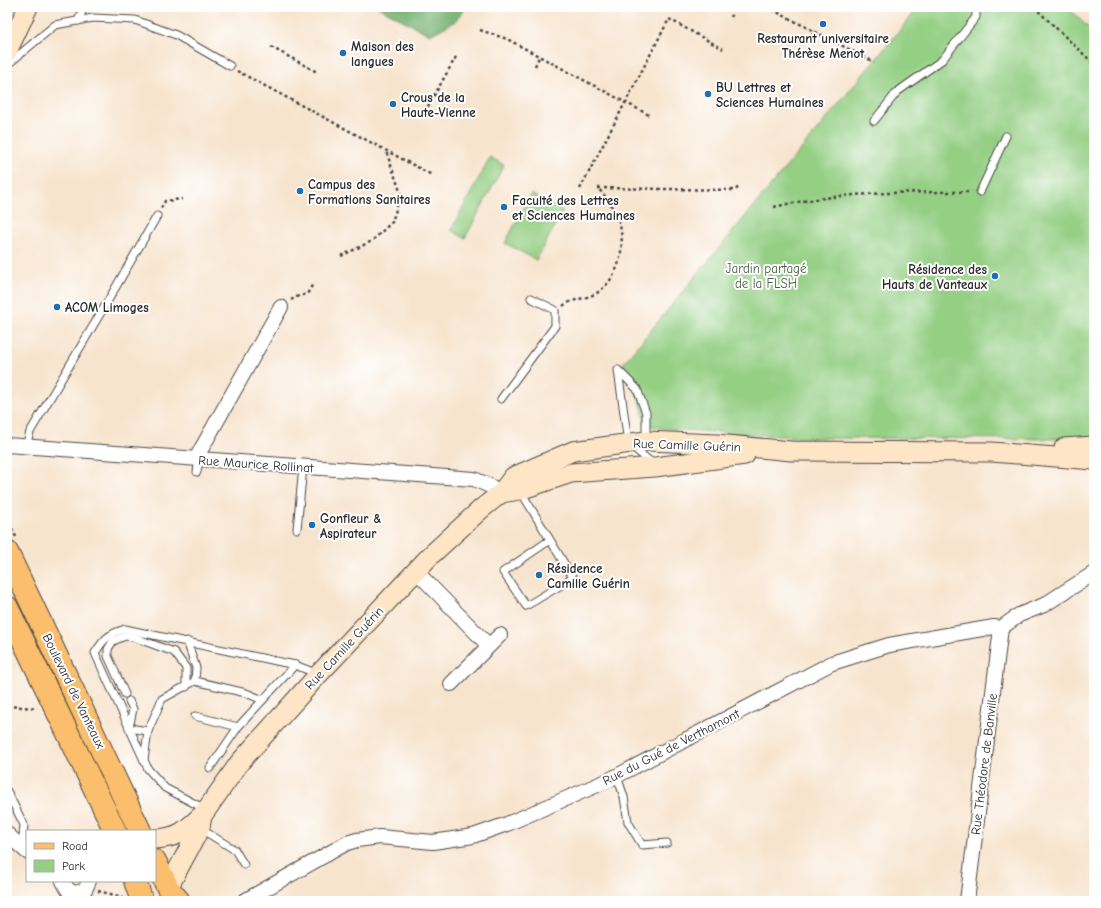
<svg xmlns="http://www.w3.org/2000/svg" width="1101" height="908" viewBox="0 0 1101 908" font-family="'Comic Neue',sans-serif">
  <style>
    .green { fill: #94cf84; stroke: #607d58 }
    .forest { fill: #77b272; stroke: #516e4e }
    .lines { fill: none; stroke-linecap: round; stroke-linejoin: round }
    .lane-casing { stroke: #4a4743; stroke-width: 9 }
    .street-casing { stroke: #4a4743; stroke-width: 16 }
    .secondary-casing { stroke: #4a4743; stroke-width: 21 }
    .primary-casing { stroke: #4a4743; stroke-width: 24 }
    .path { stroke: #4a4743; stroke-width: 2.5; stroke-dasharray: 3 3; stroke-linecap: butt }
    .lane { stroke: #fff; stroke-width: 7 }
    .street { stroke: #fff; stroke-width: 14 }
    .secondary { stroke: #fde5c5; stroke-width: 19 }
    .primary { stroke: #fabe6d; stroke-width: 22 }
    .poi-dot { fill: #1f6fb2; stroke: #fff; stroke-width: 1.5 }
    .labels { text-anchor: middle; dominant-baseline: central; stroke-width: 4; stroke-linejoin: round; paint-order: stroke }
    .poi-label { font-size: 13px; font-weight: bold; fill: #2b2b2b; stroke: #fff; text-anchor: start }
    .park-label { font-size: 13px; fill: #4a5c46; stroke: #fff }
    .street-label { font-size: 13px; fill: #2b2b2b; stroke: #fff }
  </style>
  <rect width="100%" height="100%" fill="#fff"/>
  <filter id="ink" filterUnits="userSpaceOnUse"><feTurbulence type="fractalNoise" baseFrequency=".025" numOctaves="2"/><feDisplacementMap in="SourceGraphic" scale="8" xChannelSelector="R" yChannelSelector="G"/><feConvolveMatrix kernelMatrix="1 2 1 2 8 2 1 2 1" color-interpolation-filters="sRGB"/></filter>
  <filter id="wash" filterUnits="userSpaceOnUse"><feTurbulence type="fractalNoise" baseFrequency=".012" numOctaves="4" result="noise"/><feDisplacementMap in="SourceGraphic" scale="16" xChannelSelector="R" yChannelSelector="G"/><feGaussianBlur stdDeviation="0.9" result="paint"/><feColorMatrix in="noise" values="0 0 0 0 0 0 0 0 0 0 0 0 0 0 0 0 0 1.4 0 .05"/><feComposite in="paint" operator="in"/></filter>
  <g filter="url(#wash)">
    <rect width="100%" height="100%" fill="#f7e4ce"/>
    <!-- green -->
    <g class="green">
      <polygon points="919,7 1067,7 1094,33 1094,439 812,438 668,429 646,425 637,389 618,370"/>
      <polygon points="490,157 504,165 465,238 451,230"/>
      <polygon points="531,194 563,211 536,260 505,243"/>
    </g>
    <!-- forest -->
    <polygon class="forest" points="378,7 466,7 456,21 430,35"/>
  </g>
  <g filter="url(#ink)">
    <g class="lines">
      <defs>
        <g id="lane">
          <polyline points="78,21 84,7"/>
          <polyline points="7,65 55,25 93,18 135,20 176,35 230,66"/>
          <polyline points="874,121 897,92 942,60 976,17 976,7"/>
          <polyline points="980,192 1006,136"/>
          <polyline points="501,399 555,326 555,310 531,298"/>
          <polyline points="646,441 646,413 637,389 618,370 628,443 653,464"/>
          <polyline points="26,446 30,432 106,304 157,216"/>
          <polyline points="197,472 199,460"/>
          <polyline points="520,490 573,578 526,606 503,572 550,540"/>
          <polyline points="297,529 303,467"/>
          <polyline points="195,681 246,693 263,700"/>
          <polyline points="125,694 108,656 108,649 113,641 125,636 133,637 174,652 186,668 186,687"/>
          <polyline points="129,701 133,709 129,728 148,731"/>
          <polyline points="195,716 238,727"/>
          <polyline points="144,760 148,731 162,699 195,681 196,668 187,641"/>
          <polyline points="210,768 238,727 295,665"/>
          <polyline points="617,776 624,797 628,822 642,845 667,843"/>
          <polyline points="7,791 24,825 22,847"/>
          <path d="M205 809 165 788 148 769 95 653C104 639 108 634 125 629L295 665 318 674"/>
          <polyline points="201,829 235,850 244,865"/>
        </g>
        <g id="street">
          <polyline points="7,445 474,479 492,487 501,493"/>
          <polyline points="199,460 199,453 281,307"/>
          <polyline points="416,571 489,646"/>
          <polyline points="451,684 500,635"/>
          <polyline points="7,834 27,852"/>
          <polyline points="63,881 68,890 76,893 85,890 89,881"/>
          <polyline points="244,901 347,843 357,840 380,837 433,842 473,836 507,824 609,780 832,663 889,645 994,627 1001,628 1019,615 1044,605 1094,573"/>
          <polyline points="967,901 1001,628"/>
        </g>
        <g id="secondary">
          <polyline points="7,52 28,7"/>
          <polyline points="1064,448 1094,446"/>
          <polyline points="501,493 520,490 571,473 655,467 745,455"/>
          <path d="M155 839C178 838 185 831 201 816"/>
          <polyline points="168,888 200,828 202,816 240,762 318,675 431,555 480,510 501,493 513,477 573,451 646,441 717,444 791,451 991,452 1094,460"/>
        </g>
        <g id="primary">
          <polyline points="7,552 140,831"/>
          <polyline points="7,607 115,831"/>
          <polyline points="155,861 168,888 179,901"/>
          <polyline points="135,881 142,901"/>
        </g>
      </defs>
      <!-- lane casing -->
      <use href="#lane" class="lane-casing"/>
      <!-- street casing -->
      <use href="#street" class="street-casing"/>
      <!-- secondary casing -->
      <use href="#secondary" class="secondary-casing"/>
      <!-- primary casing -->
      <use href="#primary" class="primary-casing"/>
      <!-- path -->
      <g class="path">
        <polyline points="767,7 874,62"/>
        <polyline points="1034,7 1094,64"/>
        <polyline points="731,17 736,7"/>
        <polyline points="480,30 507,39 649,115"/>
        <polyline points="808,42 814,31"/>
        <polyline points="271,47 317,72"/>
        <polyline points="535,66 539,57"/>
        <polyline points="237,71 432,175"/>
        <polyline points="422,117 457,55"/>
        <polyline points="598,188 735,190 739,187"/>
        <polyline points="580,189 669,19 723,49"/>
        <path d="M774 207C837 192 905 192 970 192"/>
        <polyline points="161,208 165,201 182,199"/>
        <polyline points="341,256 372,241 392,222 401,194 386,151"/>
        <polyline points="291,300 296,297 307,294 313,284"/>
        <path d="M563 306C572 299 585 299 595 294 623 278 629 234 613 208 609 201 603 194 598 188"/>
        <polyline points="7,518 16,537"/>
        <polyline points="7,706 37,708"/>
        <polyline points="98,891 123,897"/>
      </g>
      <!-- lane -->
      <use href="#lane" class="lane"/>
      <!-- street -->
      <use href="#street" class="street"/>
      <!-- secondary -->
      <use href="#secondary" class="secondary"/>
      <!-- primary -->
      <use href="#primary" class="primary"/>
    </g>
  </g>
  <!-- markers -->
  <g class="poi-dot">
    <circle cx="823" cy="24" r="4"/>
    <circle cx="343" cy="53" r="4"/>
    <circle cx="708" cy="94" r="4"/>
    <circle cx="393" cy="104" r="4"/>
    <circle cx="300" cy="191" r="4"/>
    <circle cx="504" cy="207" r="4"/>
    <circle cx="995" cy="276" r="4"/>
    <circle cx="57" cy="307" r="4"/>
    <circle cx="312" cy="525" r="4"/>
    <circle cx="539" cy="575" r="4"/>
  </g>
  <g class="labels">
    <!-- poi labels -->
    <g class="poi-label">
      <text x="823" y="38" text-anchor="middle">Restaurant universitaire<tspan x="823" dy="15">Thérèse Menot</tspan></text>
      <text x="351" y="46">Maison des<tspan x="351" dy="15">langues</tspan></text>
      <text x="716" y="87">BU Lettres et<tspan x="716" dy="15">Sciences Humaines</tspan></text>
      <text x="401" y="97">Crous de la<tspan x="401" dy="15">Haute-Vienne</tspan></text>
      <text x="308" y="184">Campus des<tspan x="308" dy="15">Formations Sanitaires</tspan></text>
      <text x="512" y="200">Faculté des Lettres<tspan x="512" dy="15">et Sciences Humaines</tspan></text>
      <text x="987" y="269" text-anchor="end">Résidence des<tspan x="987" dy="15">Hauts de Vanteaux</tspan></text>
      <text x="65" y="307">ACOM Limoges</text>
      <text x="320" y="518">Gonfleur &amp;<tspan x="320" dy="15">Aspirateur</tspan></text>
      <text x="547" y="568">Résidence<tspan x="547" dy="15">Camille Guérin</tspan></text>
    </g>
    <!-- park labels -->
    <g class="park-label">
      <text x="766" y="268">Jardin partagé<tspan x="766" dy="15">de la FLSH</tspan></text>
    </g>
    <!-- street labels -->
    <g class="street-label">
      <text transform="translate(687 445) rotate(2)">Rue Camille Guérin</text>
      <text transform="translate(256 464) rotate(4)">Rue Maurice Rollinat</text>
      <text transform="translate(344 648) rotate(-47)">Rue Camille Guérin</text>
      <text transform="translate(74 691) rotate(64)">Boulevard de Vanteaux</text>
      <text transform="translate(671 747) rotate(-27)">Rue du Gué de Verthamont</text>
      <text transform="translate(984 764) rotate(-83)">Rue Théodore de Banville</text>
    </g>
  </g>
  <!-- margin -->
  <rect width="1101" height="908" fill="none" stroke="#fff" stroke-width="24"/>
  <!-- legend -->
  <rect x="26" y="830" width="130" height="52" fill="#ffffff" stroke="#aaaaaa"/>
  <rect x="34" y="843" width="20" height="6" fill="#fabe6d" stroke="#aaaaaa"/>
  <text x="62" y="850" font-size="12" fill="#2b2b2b">Road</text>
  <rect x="34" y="860" width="20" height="12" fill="#94cf84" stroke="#aaaaaa"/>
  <text x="62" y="870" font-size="12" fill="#2b2b2b">Park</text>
</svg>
